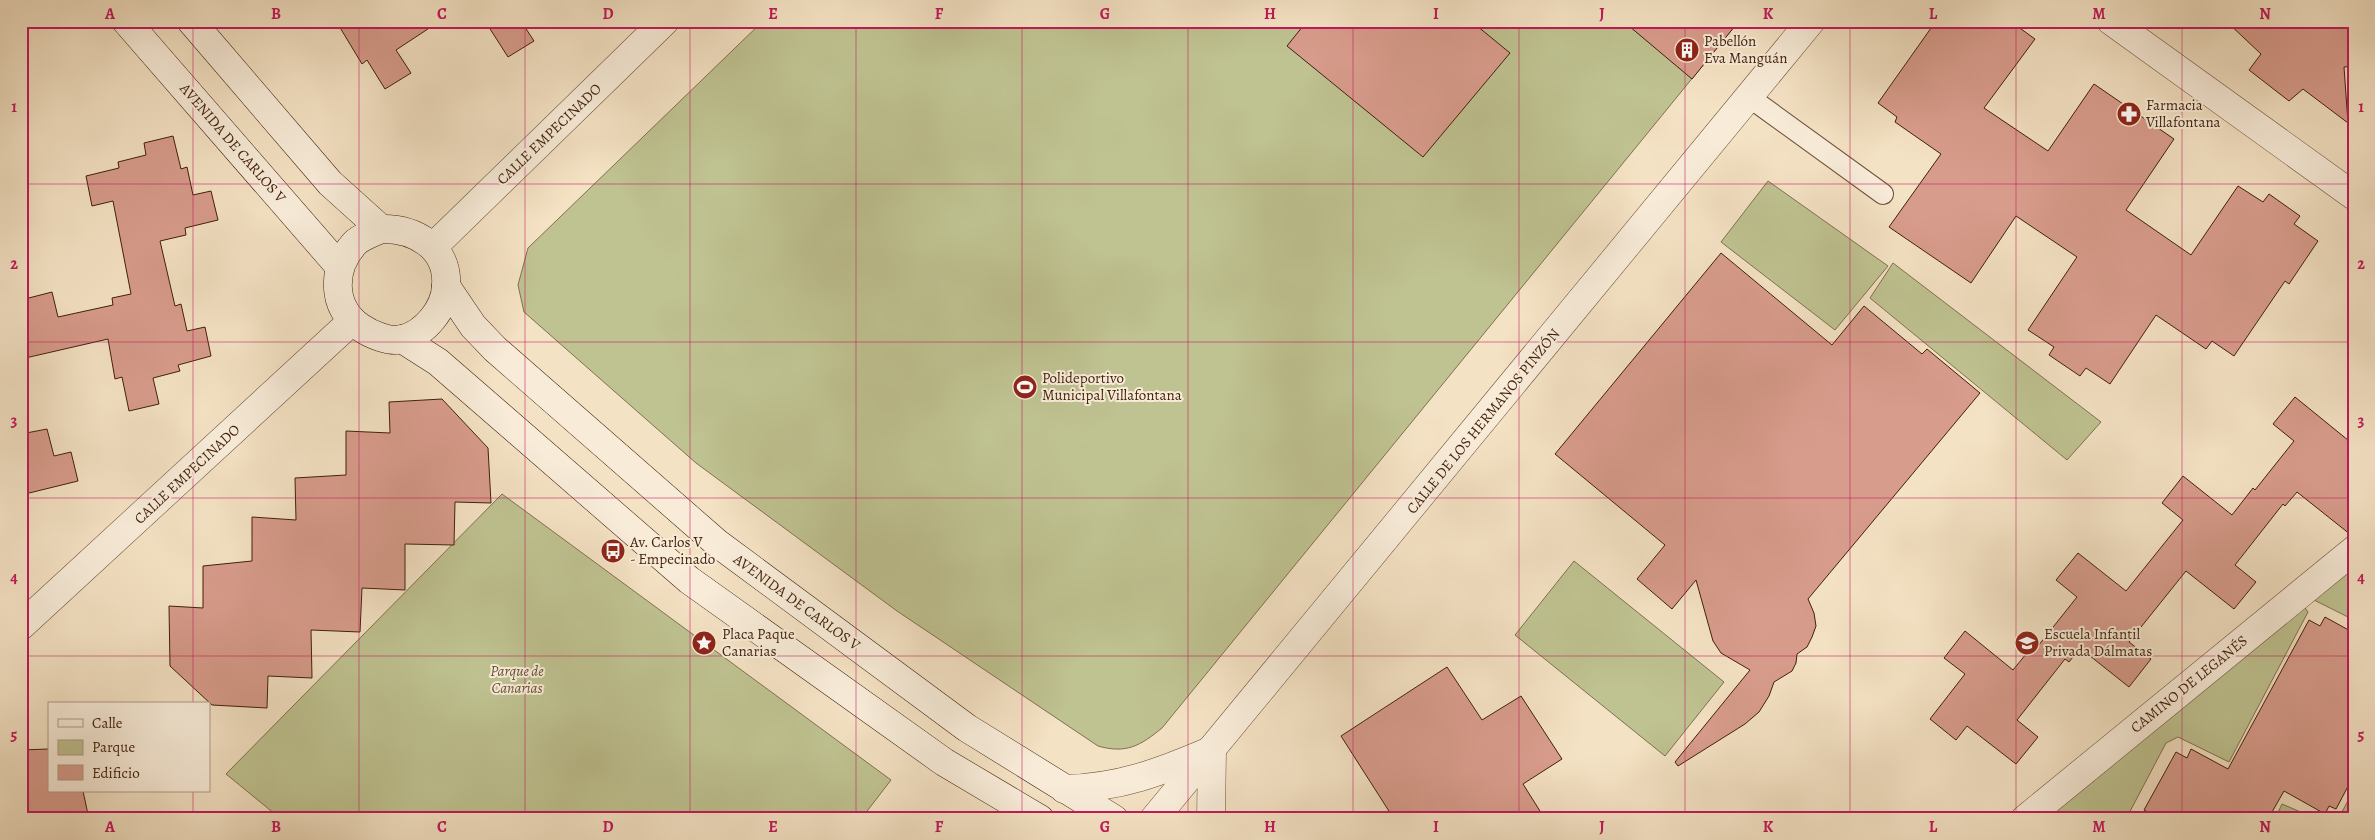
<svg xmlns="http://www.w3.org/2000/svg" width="2375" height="840" viewBox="0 0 2375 840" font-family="Alegreya,serif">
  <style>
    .green { fill: #bfc291; stroke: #80704e }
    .building { fill: #d89c8c; stroke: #401f0b }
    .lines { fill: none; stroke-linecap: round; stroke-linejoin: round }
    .lane-casing { stroke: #6d5039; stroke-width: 22 }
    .street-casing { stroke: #6d5039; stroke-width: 29 }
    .secondary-casing { stroke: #401f0b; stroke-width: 29 }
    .lane { stroke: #f8ecd9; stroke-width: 20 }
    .street { stroke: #f8ecd9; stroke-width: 28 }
    .secondary { stroke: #f8ecd9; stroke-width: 28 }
    .grid { fill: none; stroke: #c2185b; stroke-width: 1; stroke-opacity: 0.55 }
    .labels { text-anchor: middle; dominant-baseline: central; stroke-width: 4; stroke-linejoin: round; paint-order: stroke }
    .poi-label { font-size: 15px; fill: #401f0b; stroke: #f8ecd9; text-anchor: start }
    .street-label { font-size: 15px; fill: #401f0b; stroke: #f8ecd9 }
    .park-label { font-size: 15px; font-style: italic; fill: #665033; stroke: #f8ecd9 }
    .neatline { fill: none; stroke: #c2185b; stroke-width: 2 }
    .grid-label { font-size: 16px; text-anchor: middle; font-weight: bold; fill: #c2185b }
  </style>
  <rect width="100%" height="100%" fill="#f4e2c4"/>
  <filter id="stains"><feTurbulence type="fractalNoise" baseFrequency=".004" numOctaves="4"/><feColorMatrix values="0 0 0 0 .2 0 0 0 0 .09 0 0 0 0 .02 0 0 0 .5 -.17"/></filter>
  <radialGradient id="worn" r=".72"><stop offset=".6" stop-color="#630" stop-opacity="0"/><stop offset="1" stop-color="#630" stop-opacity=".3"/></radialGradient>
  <!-- green -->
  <g class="green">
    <path d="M763 21H1739L1162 728C1140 746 1126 754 1098 746L897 611 696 463 524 312 518 285 528 248Z"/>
    <polygon points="1768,181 1888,266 1835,330 1721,242"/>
    <polygon points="1893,263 2101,422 2067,460 1870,298"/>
    <polygon points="502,494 891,780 861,819 281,819 226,774"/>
    <polygon points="1574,561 1724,682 1665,756 1515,635"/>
    <polygon points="2354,567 2354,620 2314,600"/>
    <polygon points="2303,605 2308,612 2229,762 2178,737 2166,743 2126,819 2041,819"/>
    <polygon points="2354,790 2354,819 2338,819"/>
    <polygon points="2282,804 2317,819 2275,819"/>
  </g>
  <!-- building -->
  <g class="building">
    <polygon points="336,21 440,21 396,50 411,73 385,89 367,60 362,64"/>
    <polygon points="485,21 521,21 534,41 508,57"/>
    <polygon points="1307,21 1471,21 1510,53 1423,157 1287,46"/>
    <polygon points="1623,21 1739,21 1692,79"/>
    <polygon points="1936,21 2010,21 2035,39 1984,108 2048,151 2094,84 2174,139 2126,210 2191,255 2238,186 2263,202 2269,194 2300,216 2294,224 2318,241 2289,284 2285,281 2234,356 2212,341 2206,349 2156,315 2110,384 2086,368 2080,376 2049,355 2054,347 2028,330 2077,257 2016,216 1971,283 1889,227 1941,154 1895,122 1897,117 1878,103"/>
    <polygon points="2226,21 2354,21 2354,66 2344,67 2348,123 2303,89 2289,101 2249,70 2261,54"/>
    <polygon points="173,136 181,169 187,167 193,195 211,191 218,220 185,228 186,235 160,241 175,306 181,304 187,331 205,327 211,356 178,365 180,371 153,378 159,404 129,411 122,377 115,379 108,339 21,359 21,300 52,292 58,317 113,305 112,298 131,294 113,201 92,206 86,176 119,168 118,162 146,155 144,143"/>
    <polygon points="1721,253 1832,345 1864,306 1922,354 1927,349 1980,393 1808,599 1814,613 1816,626 1812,637 1807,647 1797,654 1796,663 1792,671 1774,682 1769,696 1759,712 1745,724 1678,766 1675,762 1750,670 1721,653 1713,641 1696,580 1672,609 1637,579 1665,545 1555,454"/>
    <polygon points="2295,397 2354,445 2354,535 2351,535 2297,492 2285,506 2283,504 2235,565 2256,582 2234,609 2186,571 2129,642 2151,659 2129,687 2080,648 2069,662 2065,659 2017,720 2038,737 2016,764 1967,726 1956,740 1930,719 1965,674 1944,658 1965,631 2013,670 2035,643 2038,646 2077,597 2056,580 2078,553 2126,591 2183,520 2162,503 2183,476 2232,515 2253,488 2255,490 2294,441 2273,424"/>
    <polygon points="442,399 488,448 491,503 455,502 454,545 405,544 405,590 362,588 360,632 311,630 312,678 268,676 267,708 212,705 170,666 169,606 203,608 203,566 252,561 252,517 296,520 295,478 346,475 346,431 390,433 389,402"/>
    <polygon points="47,429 54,456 71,452 78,481 21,495 21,434"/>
    <polygon points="2325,617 2354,633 2354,775 2336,809 2329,806 2325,814 2284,791 2268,819 2161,819 2144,810 2176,752 2187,758 2191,749 2228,769 2309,620 2320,626"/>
    <polygon points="1447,667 1482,720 1521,696 1562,759 1523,784 1545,819 1394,819 1341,736"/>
    <polygon points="49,749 49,791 83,791 89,819 21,819 21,750"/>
  </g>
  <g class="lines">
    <defs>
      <polyline id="lane" points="1749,97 1883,194"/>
      <g id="street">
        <polyline points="2111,21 2354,196"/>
        <polyline points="433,247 665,21"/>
        <polyline points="21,626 352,321"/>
        <path d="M1064 789C1119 788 1161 772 1212 750L1211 819"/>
        <polyline points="1154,819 1811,21"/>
        <polyline points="2025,819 2354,550"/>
      </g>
      <g id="secondary">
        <polyline points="126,21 339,266"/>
        <polyline points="191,21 330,183 381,229"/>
        <path d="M381 229C414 228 449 247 446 286 445 309 425 333 403 339 390 343 370 334 360 327 331 306 332 269 354 244 360 237 373 233 381 229Z"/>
        <polyline points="446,286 473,326 495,349 717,543 967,728 1114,819"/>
        <polyline points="402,339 438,362 689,580 944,762 1040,819"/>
      </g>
    </defs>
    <!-- lane casing -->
    <use href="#lane" class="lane-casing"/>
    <!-- street casing -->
    <use href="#street" class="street-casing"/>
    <!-- secondary casing -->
    <use href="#secondary" class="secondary-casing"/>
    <!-- lane -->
    <use href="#lane" class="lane"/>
    <!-- street -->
    <use href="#street" class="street"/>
    <!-- secondary -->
    <use href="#secondary" class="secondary"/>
  </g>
  <!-- grid -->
  <path class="grid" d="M193 21V704M359 21V819M525 21V819M690 21V819M856 21V819M1022 21V819M1188 21V819M1353 21V819M1519 21V819M1685 21V819M1850 21V819M2016 21V819M2182 21V819M21 184H2354M21 342H2354M21 498H2354M21 656H2354M193 791V819"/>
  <!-- icons -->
  <defs>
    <symbol id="building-disc" viewBox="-11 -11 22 22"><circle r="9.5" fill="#8f2418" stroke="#f8ecd9"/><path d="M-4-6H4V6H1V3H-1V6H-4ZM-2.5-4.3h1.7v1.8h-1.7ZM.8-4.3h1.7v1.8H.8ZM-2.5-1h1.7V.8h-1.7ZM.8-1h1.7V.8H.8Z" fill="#fff"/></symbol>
    <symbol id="pharmacy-disc" viewBox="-11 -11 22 22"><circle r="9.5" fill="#8f2418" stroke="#f8ecd9"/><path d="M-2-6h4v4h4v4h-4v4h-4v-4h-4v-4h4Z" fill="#fff"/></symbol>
    <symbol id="stadium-disc" viewBox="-11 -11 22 22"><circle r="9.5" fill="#8f2418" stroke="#f8ecd9"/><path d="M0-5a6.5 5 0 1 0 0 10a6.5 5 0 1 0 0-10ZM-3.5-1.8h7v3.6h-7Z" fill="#fff"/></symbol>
    <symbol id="bus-disc" viewBox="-11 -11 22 22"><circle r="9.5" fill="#8f2418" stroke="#f8ecd9"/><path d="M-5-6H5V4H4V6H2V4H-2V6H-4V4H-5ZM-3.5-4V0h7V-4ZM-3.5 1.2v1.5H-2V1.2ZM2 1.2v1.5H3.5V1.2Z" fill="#fff"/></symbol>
    <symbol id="sight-disc" viewBox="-11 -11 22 22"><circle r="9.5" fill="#8f2418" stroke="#f8ecd9"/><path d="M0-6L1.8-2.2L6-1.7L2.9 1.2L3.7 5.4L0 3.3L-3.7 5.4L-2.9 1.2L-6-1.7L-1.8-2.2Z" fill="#fff"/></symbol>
    <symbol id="school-disc" viewBox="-11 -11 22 22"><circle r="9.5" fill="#8f2418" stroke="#f8ecd9"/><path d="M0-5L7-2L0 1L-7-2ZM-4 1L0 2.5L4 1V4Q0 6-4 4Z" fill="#fff"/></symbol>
  </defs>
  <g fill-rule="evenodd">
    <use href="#building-disc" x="1673" y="36" width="28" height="28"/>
    <use href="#pharmacy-disc" x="2115" y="100" width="28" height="28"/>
    <use href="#stadium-disc" x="1011" y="373" width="28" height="28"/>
    <use href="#bus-disc" x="599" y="537" width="28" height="28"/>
    <use href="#sight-disc" x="690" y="629" width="28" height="28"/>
    <use href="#school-disc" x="2013" y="629" width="28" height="28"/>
  </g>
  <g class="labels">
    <!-- poi labels -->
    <g class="poi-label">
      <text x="1704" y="41">Pabellón<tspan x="1704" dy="17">Eva Manguán</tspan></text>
      <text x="2146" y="105">Farmacia<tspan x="2146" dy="17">Villafontana</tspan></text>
      <text x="1042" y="378">Polideportivo<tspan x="1042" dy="17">Municipal Villafontana</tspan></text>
      <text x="630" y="542">Av. Carlos V<tspan x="630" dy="17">- Empecinado</tspan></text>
      <text x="722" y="634">Placa Paque<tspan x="722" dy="17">Canarias</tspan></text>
      <text x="2044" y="634">Escuela Infantil<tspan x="2044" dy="17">Privada Dálmatas</tspan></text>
    </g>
    <!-- street labels -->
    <g class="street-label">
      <text transform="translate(549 134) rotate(-44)">CALLE EMPECINADO</text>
      <text transform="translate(233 143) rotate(49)">AVENIDA DE CARLOS V</text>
      <text transform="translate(1483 421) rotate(-51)">CALLE DE LOS HERMANOS PINZÓN</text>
      <text transform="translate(187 474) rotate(-43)">CALLE EMPECINADO</text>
      <text transform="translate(797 602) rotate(36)">AVENIDA DE CARLOS V</text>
      <text transform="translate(2189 684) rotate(-39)">CAMINO DE LEGANÉS</text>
    </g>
    <!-- park labels -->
    <g class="park-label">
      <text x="517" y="671">Parque de<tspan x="517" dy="17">Canarias</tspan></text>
    </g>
  </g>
  <!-- margin -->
  <rect width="2375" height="840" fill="none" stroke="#f4e2c4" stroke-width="55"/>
  <!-- legend -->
  <rect x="48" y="702" width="162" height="90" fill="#f8ecd9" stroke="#ae9a87"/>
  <rect x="58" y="719" width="25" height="8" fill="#f8ecd9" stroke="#ae9a87"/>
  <text x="92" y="728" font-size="15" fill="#401f0b">Calle</text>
  <rect x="58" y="740" width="25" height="15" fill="#bfc291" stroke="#ae9a87"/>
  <text x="92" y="752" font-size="15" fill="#401f0b">Parque</text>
  <rect x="58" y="765" width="25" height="15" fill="#d89c8c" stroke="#ae9a87"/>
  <text x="92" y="778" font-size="15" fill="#401f0b">Edificio</text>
  <rect x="28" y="28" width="2320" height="784" class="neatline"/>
  <g class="grid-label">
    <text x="110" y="19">A</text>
    <text x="276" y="19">B</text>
    <text x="442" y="19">C</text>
    <text x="608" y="19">D</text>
    <text x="773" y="19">E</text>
    <text x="939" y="19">F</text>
    <text x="1105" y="19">G</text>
    <text x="1270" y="19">H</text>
    <text x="1436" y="19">I</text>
    <text x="1602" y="19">J</text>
    <text x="1768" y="19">K</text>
    <text x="1933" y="19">L</text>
    <text x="2099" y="19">M</text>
    <text x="2265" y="19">N</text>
    <text x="14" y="112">1</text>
    <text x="2361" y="112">1</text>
    <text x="14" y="269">2</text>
    <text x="2361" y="269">2</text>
    <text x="14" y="426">3</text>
    <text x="2361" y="426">3</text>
    <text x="14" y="583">4</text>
    <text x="2361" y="583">4</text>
    <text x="14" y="740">5</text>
    <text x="2361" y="740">5</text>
    <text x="110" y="832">A</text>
    <text x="276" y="832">B</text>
    <text x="442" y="832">C</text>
    <text x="608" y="832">D</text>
    <text x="773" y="832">E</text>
    <text x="939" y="832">F</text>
    <text x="1105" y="832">G</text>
    <text x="1270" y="832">H</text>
    <text x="1436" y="832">I</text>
    <text x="1602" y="832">J</text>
    <text x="1768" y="832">K</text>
    <text x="1933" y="832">L</text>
    <text x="2099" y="832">M</text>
    <text x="2265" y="832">N</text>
  </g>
  <rect width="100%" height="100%" filter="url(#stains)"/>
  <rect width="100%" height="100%" fill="url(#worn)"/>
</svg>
